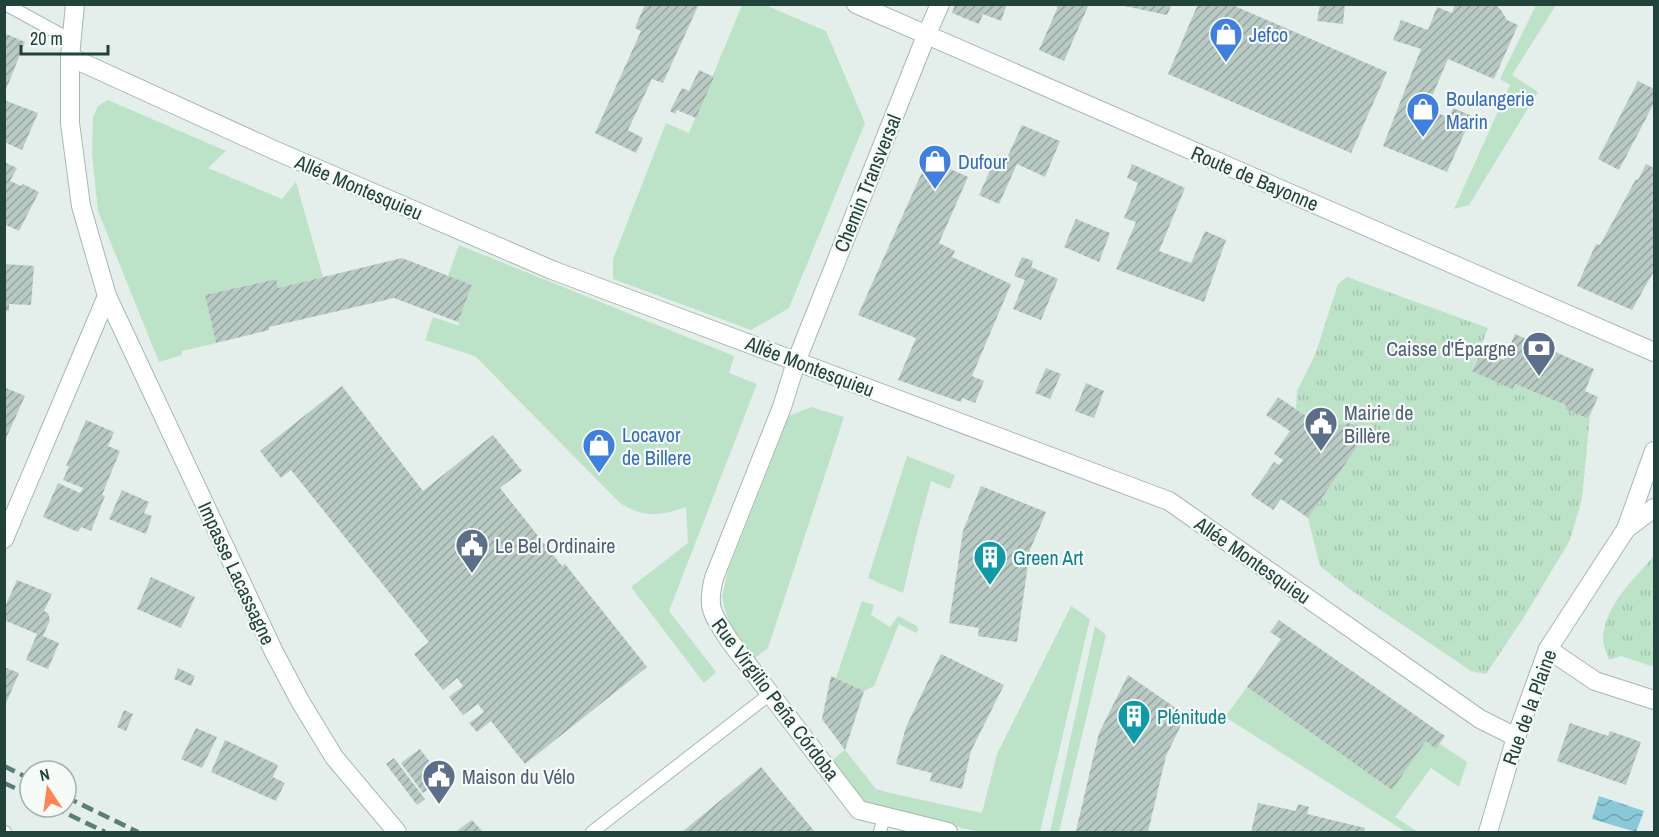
<svg xmlns="http://www.w3.org/2000/svg" width="1659" height="837" viewBox="0 0 1659 837" font-family="'Archivo Narrow',sans-serif">
  <style>
    .green { fill: #bce2c8 }
    .park { fill: url(#park-tufts) }
    .water { fill: url(#water-waves) }
    .building { fill: url(#building-hatch) }
    .lines { fill: none; stroke-linecap: round; stroke-linejoin: round }
    .lane-casing { stroke: #a6b8b3; stroke-width: 14 }
    .street-casing { stroke: #a6b8b3; stroke-width: 20 }
    .secondary-casing { stroke: #a2bcb4; stroke-width: 20 }
    .lane { stroke: #fff; stroke-width: 12 }
    .street { stroke: #fff; stroke-width: 18 }
    .secondary { stroke: #fff; stroke-width: 18 }
    .rail { stroke: #5d7e76; stroke-width: 4.5; stroke-dasharray: 12 6; stroke-linecap: butt }
    .labels { text-anchor: middle; dominant-baseline: central; stroke-width: 4.5; stroke-linejoin: round; paint-order: stroke }
    .shop-label { font-size: 20px; fill: #366cbe; stroke: #f6fbf8; text-anchor: start }
    .street-label { font-size: 20px; fill: #22433b; stroke: #f6fbf8 }
    .service-label { font-size: 20px; fill: #4e5e75; stroke: #f6fbf8; text-anchor: start }
    .culture-label { font-size: 20px; fill: #0d838f; stroke: #f6fbf8; text-anchor: start }
  </style>
  <defs>
    <pattern id="park-tufts" width="24" height="20" patternUnits="userSpaceOnUse" patternTransform="scale(1.5)"><rect width="24" height="20" fill="#bce2c8"/><path d="M3 7l-1-3M5 7V3M7 7l1-3M15 17l-1-3M17 17v-4M19 17l1-3" fill="none" stroke="#a1c3ad"/></pattern>
    <pattern id="water-waves" width="16" height="10" patternUnits="userSpaceOnUse" patternTransform="scale(1.5)"><rect width="16" height="10" fill="#89c8d8"/><path d="M0 5q4-4 8 0t8 0" fill="none" stroke="#70a4b0"/></pattern>
    <pattern id="building-hatch" width="6" height="6" patternUnits="userSpaceOnUse" patternTransform="scale(1.5)"><rect width="6" height="6" fill="#b9cac4"/><path d="M-1 1l2-2M0 6l6-6M5 7l2-2" fill="none" stroke="#96a6a0"/></pattern>
  </defs>
  <rect width="100%" height="100%" fill="#e4efeb"/>
  <!-- green -->
  <g class="green">
    <polygon points="742,5 765,5 826,31 865,123 789,308 751,330 613,279 613,259 666,123 689,133"/>
    <polygon points="1536,5 1556,5 1512,75 1538,92 1469,205 1454,209 1510,85 1500,79"/>
    <polygon points="108,100 226,151 208,168 282,199 296,182 323,277 278,288 275,279 205,295 216,343 182,351 182,355 159,362 98,211 92,154 93,117 98,106"/>
    <path d="M459 245 734 356 729 373 757 384 669 611 716 672 704 683 631 587 688 543 686 507C661 516 643 518 620 503L475 356 425 340 433 317 460 326 458 322 472 285 448 276Z"/>
    <polygon points="811,407 844,417 768,648 755,658 730,625 725,610 722,596 728,571 789,416"/>
    <polygon points="907,456 955,475 950,489 931,481 918,529 903,593 868,578"/>
    <polygon points="862,601 874,605 871,615 890,627 898,616 917,626 918,630 916,633 899,624 874,686 864,691 836,678"/>
    <polygon points="1071,606 1090,619 1040,832 980,832 873,808 862,802 831,761 845,750 876,789 890,793 982,813 997,754"/>
    <polygon points="1095,626 1106,635 1059,832 1050,832"/>
    <polygon points="1247,687 1392,789 1426,741 1436,748 1440,744 1467,762 1459,787 1431,768 1395,817 1418,832 1406,832 1225,717"/>
  </g>
  <!-- park -->
  <g class="park">
    <path d="M1347 277 1488 328 1472 370 1513 388 1515 384 1566 405 1565 409 1587 418 1590 415 1582 499 1570 540 1524 617 1486 674 1471 671 1351 590 1320 566 1308 518 1361 441 1359 439 1361 431 1357 425C1347 419 1339 427 1334 435L1296 409 1297 391 1315 355 1338 284Z"/>
    <path d="M1654 556V667L1621 656 1609 660C1607 653 1603 645 1603 638 1605 605 1634 579 1654 556Z"/>
  </g>
  <!-- water -->
  <polygon class="water" points="1599,796 1644,811 1636,832 1592,819"/>
  <!-- building -->
  <g class="building">
    <polygon points="645,4 699,4 663,83 652,79 628,130 643,138 636,153 595,133 641,31 635,28"/>
    <polygon points="955,4 1007,4 1001,21 983,14 979,24 952,13"/>
    <polygon points="1057,4 1089,4 1064,61 1039,50 1057,9"/>
    <polygon points="1115,4 1172,4 1167,15"/>
    <polygon points="1198,4 1230,4 1387,72 1351,153 1168,74"/>
    <polygon points="1320,4 1345,4 1343,24 1317,21"/>
    <polygon points="1455,4 1495,4 1501,10 1507,20 1518,25 1494,79 1448,59 1427,108 1449,118 1453,108 1472,116 1447,172 1383,146 1421,49 1393,40 1401,20 1428,30 1437,7 1452,13"/>
    <polygon points="4,33 25,42 5,92 4,92"/>
    <polygon points="699,70 714,77 696,118 677,110 675,114 670,111 682,88 689,91"/>
    <polygon points="1638,81 1654,89 1654,103 1619,170 1598,159"/>
    <polygon points="4,100 38,113 22,150 4,142"/>
    <polygon points="1022,125 1060,141 1045,177 1017,164 999,204 979,195 997,155 1006,160"/>
    <polygon points="928,159 968,177 939,243 955,251 952,257 1011,284 972,376 984,381 975,403 962,398 961,402 898,380 916,338 858,315"/>
    <polygon points="4,162 17,168 10,181 21,186 23,184 39,192 19,231 4,224"/>
    <polygon points="1132,164 1185,188 1159,251 1191,263 1205,231 1226,240 1204,302 1116,269 1136,222 1124,218 1138,183 1127,178"/>
    <polygon points="1646,164 1654,168 1654,271 1632,310 1577,286 1596,244 1600,245 1636,179 1638,180"/>
    <polygon points="1076,219 1110,233 1099,262 1064,247"/>
    <polygon points="1022,257 1033,261 1031,267 1058,279 1041,320 1013,309 1025,280 1014,276"/>
    <polygon points="402,258 472,285 458,322 394,298 269,327 269,330 216,343 205,295 276,279 278,288"/>
    <polygon points="4,264 34,266 31,305 9,304 9,311 4,311"/>
    <polygon points="1515,334 1594,369 1585,391 1598,397 1590,415 1587,418 1565,409 1566,405 1515,384 1513,389 1472,371 1481,350 1504,360"/>
    <polygon points="1046,368 1061,374 1050,399 1035,393"/>
    <polygon points="1086,383 1104,391 1094,418 1075,411"/>
    <polygon points="342,386 423,491 493,435 522,471 500,488 562,566 565,564 647,667 525,764 491,721 477,732 469,723 484,712 478,704 463,715 449,697 463,686 457,678 443,690 414,654 429,642 291,470 281,478 260,451"/>
    <polygon points="4,387 25,396 4,443"/>
    <polygon points="1278,397 1334,435 1340,426 1348,423 1357,425 1361,431 1359,439 1361,441 1308,518 1281,499 1273,510 1251,495 1274,462 1279,465 1283,460 1274,454 1290,431 1266,415"/>
    <polygon points="86,420 114,432 108,446 120,451 102,495 105,496 91,531 81,527 78,532 43,517 58,483 80,493 83,488 63,480 69,466 66,466"/>
    <polygon points="981,486 1046,512 1030,550 1017,642 978,636 979,628 949,623 963,531"/>
    <polygon points="122,490 149,502 144,513 152,516 146,534 109,519"/>
    <polygon points="151,577 195,597 181,628 137,609"/>
    <polygon points="17,580 52,594 44,611 48,613 50,620 43,636 59,643 48,669 26,660 37,634 4,620 4,609"/>
    <polygon points="1279,620 1445,736 1436,749 1426,741 1392,790 1247,687 1281,639 1270,632"/>
    <polygon points="941,654 1004,685 971,751 962,789 930,781 932,773 896,764 906,727"/>
    <polygon points="4,667 19,673 4,708"/>
    <polygon points="178,668 195,676 191,686 174,679"/>
    <polygon points="1128,675 1186,715 1166,756 1148,832 1076,831 1099,733"/>
    <polygon points="831,676 864,691 845,750 822,719"/>
    <polygon points="124,710 133,714 126,731 117,727"/>
    <polygon points="1570,723 1608,736 1610,731 1641,742 1626,785 1557,761"/>
    <polygon points="196,728 217,737 202,768 181,759"/>
    <polygon points="225,740 278,765 273,777 285,783 276,801 211,772"/>
    <polygon points="420,749 442,778 423,793 401,763"/>
    <polygon points="394,758 425,799 417,805 386,764"/>
    <polygon points="761,767 815,832 682,832"/>
    <polygon points="1258,803 1296,811 1298,804 1309,807 1307,814 1365,828 1364,832 1251,832"/>
    <polygon points="472,820 483,832 456,832 462,827"/>
  </g>
  <g class="lines">
    <defs>
      <g id="lane">
        <polyline points="5,4 71,40"/>
        <polyline points="4,832 5,832"/>
        <polyline points="592,832 770,694"/>
        <polyline points="880,832 884,816"/>
      </g>
      <g id="street">
        <path d="M940 4 926 36 796 362 782 407 714 578C706 610 713 614 729 640L859 810 948 832"/>
        <polyline points="70,57 274,150 552,270 1169,501 1480,719 1516,737"/>
        <polyline points="107,296 274,652 300,701 334,757 397,832"/>
        <polyline points="1626,529 1654,508"/>
        <polyline points="4,539 107,296 81,206 70,123 70,57 75,4"/>
        <polyline points="1548,649 1595,681 1654,700"/>
        <polyline points="1488,832 1516,737 1548,649 1626,529 1654,451"/>
      </g>
      <polyline id="secondary" points="856,4 1654,352"/>
    </defs>
    <!-- lane casing -->
    <use href="#lane" class="lane-casing"/>
    <!-- street casing -->
    <use href="#street" class="street-casing"/>
    <!-- secondary casing -->
    <use href="#secondary" class="secondary-casing"/>
    <!-- lane -->
    <use href="#lane" class="lane"/>
    <!-- street -->
    <use href="#street" class="street"/>
    <!-- secondary -->
    <use href="#secondary" class="secondary"/>
    <!-- rail -->
    <g class="rail">
      <polyline points="4,766 30,779"/>
      <polyline points="4,783 30,795"/>
      <polyline points="66,797 138,832"/>
      <polyline points="53,807 105,832"/>
    </g>
  </g>
  <!-- icons -->
  <defs>
    <symbol id="shop-pin" viewBox="-11 -11 22 30"><path d="M0 17L-7.5 6A9.5 9.5 0 1 1 7.5 6Z" fill="#3f7fe0" stroke="#f6fbf8"/><path d="M-5-2.5h2.3a2.7 3.5 0 0 1 5.4 0H5L5.5 6h-11ZM-1.5-2.5h3a1.5 2.3 0 0 0-3 0Z" fill="#fff"/></symbol>
    <symbol id="bank-pin" viewBox="-11 -11 22 30"><path d="M0 17L-7.5 6A9.5 9.5 0 1 1 7.5 6Z" fill="#5c6f8a" stroke="#f6fbf8"/><path d="M-6-4H6V4H-6ZM0-2.3a2.3 2.3 0 1 0 0 4.6a2.3 2.3 0 1 0 0-4.6Z" fill="#fff"/></symbol>
    <symbol id="civic-pin" viewBox="-11 -11 22 30"><path d="M0 17L-7.5 6A9.5 9.5 0 1 1 7.5 6Z" fill="#5c6f8a" stroke="#f6fbf8"/><path d="M-.6-6.5H3V-4.5H.6V-3L4-1V1h2V6H-6V1h2V-1L-.6-3ZM-1.2 2.5V6h2.4V2.5Z" fill="#fff"/></symbol>
    <symbol id="building-pin" viewBox="-11 -11 22 30"><path d="M0 17L-7.5 6A9.5 9.5 0 1 1 7.5 6Z" fill="#0f9aa8" stroke="#f6fbf8"/><path d="M-4-6H4V6H1V3H-1V6H-4ZM-2.5-4.3h1.7v1.8h-1.7ZM.8-4.3h1.7v1.8H.8ZM-2.5-1h1.7V.8h-1.7ZM.8-1h1.7V.8H.8Z" fill="#fff"/></symbol>
  </defs>
  <g fill-rule="evenodd">
    <use href="#shop-pin" x="1207" y="15" width="38" height="52"/>
    <use href="#shop-pin" x="1404" y="90" width="38" height="52"/>
    <use href="#shop-pin" x="916" y="142" width="38" height="52"/>
    <use href="#bank-pin" x="1520" y="329" width="38" height="52"/>
    <use href="#civic-pin" x="1302" y="404" width="38" height="52"/>
    <use href="#shop-pin" x="580" y="426" width="38" height="52"/>
    <use href="#civic-pin" x="453" y="526" width="38" height="52"/>
    <use href="#building-pin" x="971" y="538" width="38" height="52"/>
    <use href="#building-pin" x="1115" y="697" width="38" height="52"/>
    <use href="#civic-pin" x="420" y="757" width="38" height="52"/>
  </g>
  <g class="labels">
    <!-- shop labels -->
    <g class="shop-label">
      <text x="1249" y="34">Jefco</text>
      <text x="1446" y="98">Boulangerie<tspan x="1446" dy="23">Marin</tspan></text>
      <text x="958" y="161">Dufour</text>
      <text x="622" y="434">Locavor<tspan x="622" dy="23">de Billere</tspan></text>
    </g>
    <!-- street labels -->
    <g class="street-label">
      <text transform="translate(1255 178) rotate(23)">Route de Bayonne</text>
      <text transform="translate(867 183) rotate(-68)">Chemin Transversal</text>
      <text transform="translate(359 187) rotate(23)">Allée Montesquieu</text>
      <text transform="translate(810 366) rotate(21)">Allée Montesquieu</text>
      <text transform="translate(1253 560) rotate(35)">Allée Montesquieu</text>
      <text transform="translate(237 573) rotate(65)">Impasse Lacassagne</text>
      <text transform="translate(776 699) rotate(53)">Rue Virgilio Peña Córdoba</text>
      <text transform="translate(1529 707) rotate(-70)">Rue de la Plaine</text>
    </g>
    <!-- service labels -->
    <g class="service-label">
      <text x="1516" y="348" text-anchor="end">Caisse d'Épargne</text>
      <text x="1344" y="412">Mairie de<tspan x="1344" dy="23">Billère</tspan></text>
      <text x="495" y="545">Le Bel Ordinaire</text>
      <text x="462" y="776">Maison du Vélo</text>
    </g>
    <!-- culture labels -->
    <g class="culture-label">
      <text x="1013" y="557">Green Art</text>
      <text x="1157" y="716">Plénitude</text>
    </g>
  </g>
  <!-- border -->
  <rect width="1659" height="837" fill="none" stroke="#22433b" stroke-width="12"/>
  <!-- north arrow -->
  <g transform="translate(48 789) rotate(347)"><circle r="28" fill="#f6fbf8" stroke="#a1b1ac" stroke-width="1.5"/>
  <path d="M0-4.5L10 22L0 15L-10 22Z" fill="#fd8554"/>
  <text y="-9" font-size="16" font-weight="bold" text-anchor="middle" fill="#22433b">N</text>
  </g>
  <!-- scale -->
  <path d="M21 45v9h87v-9" fill="none" stroke="#22433b" stroke-width="3"/>
  <text x="30" y="45" font-size="18" fill="#22433b" stroke="#f6fbf8" stroke-width="4.5" paint-order="stroke">20 m</text>
</svg>
